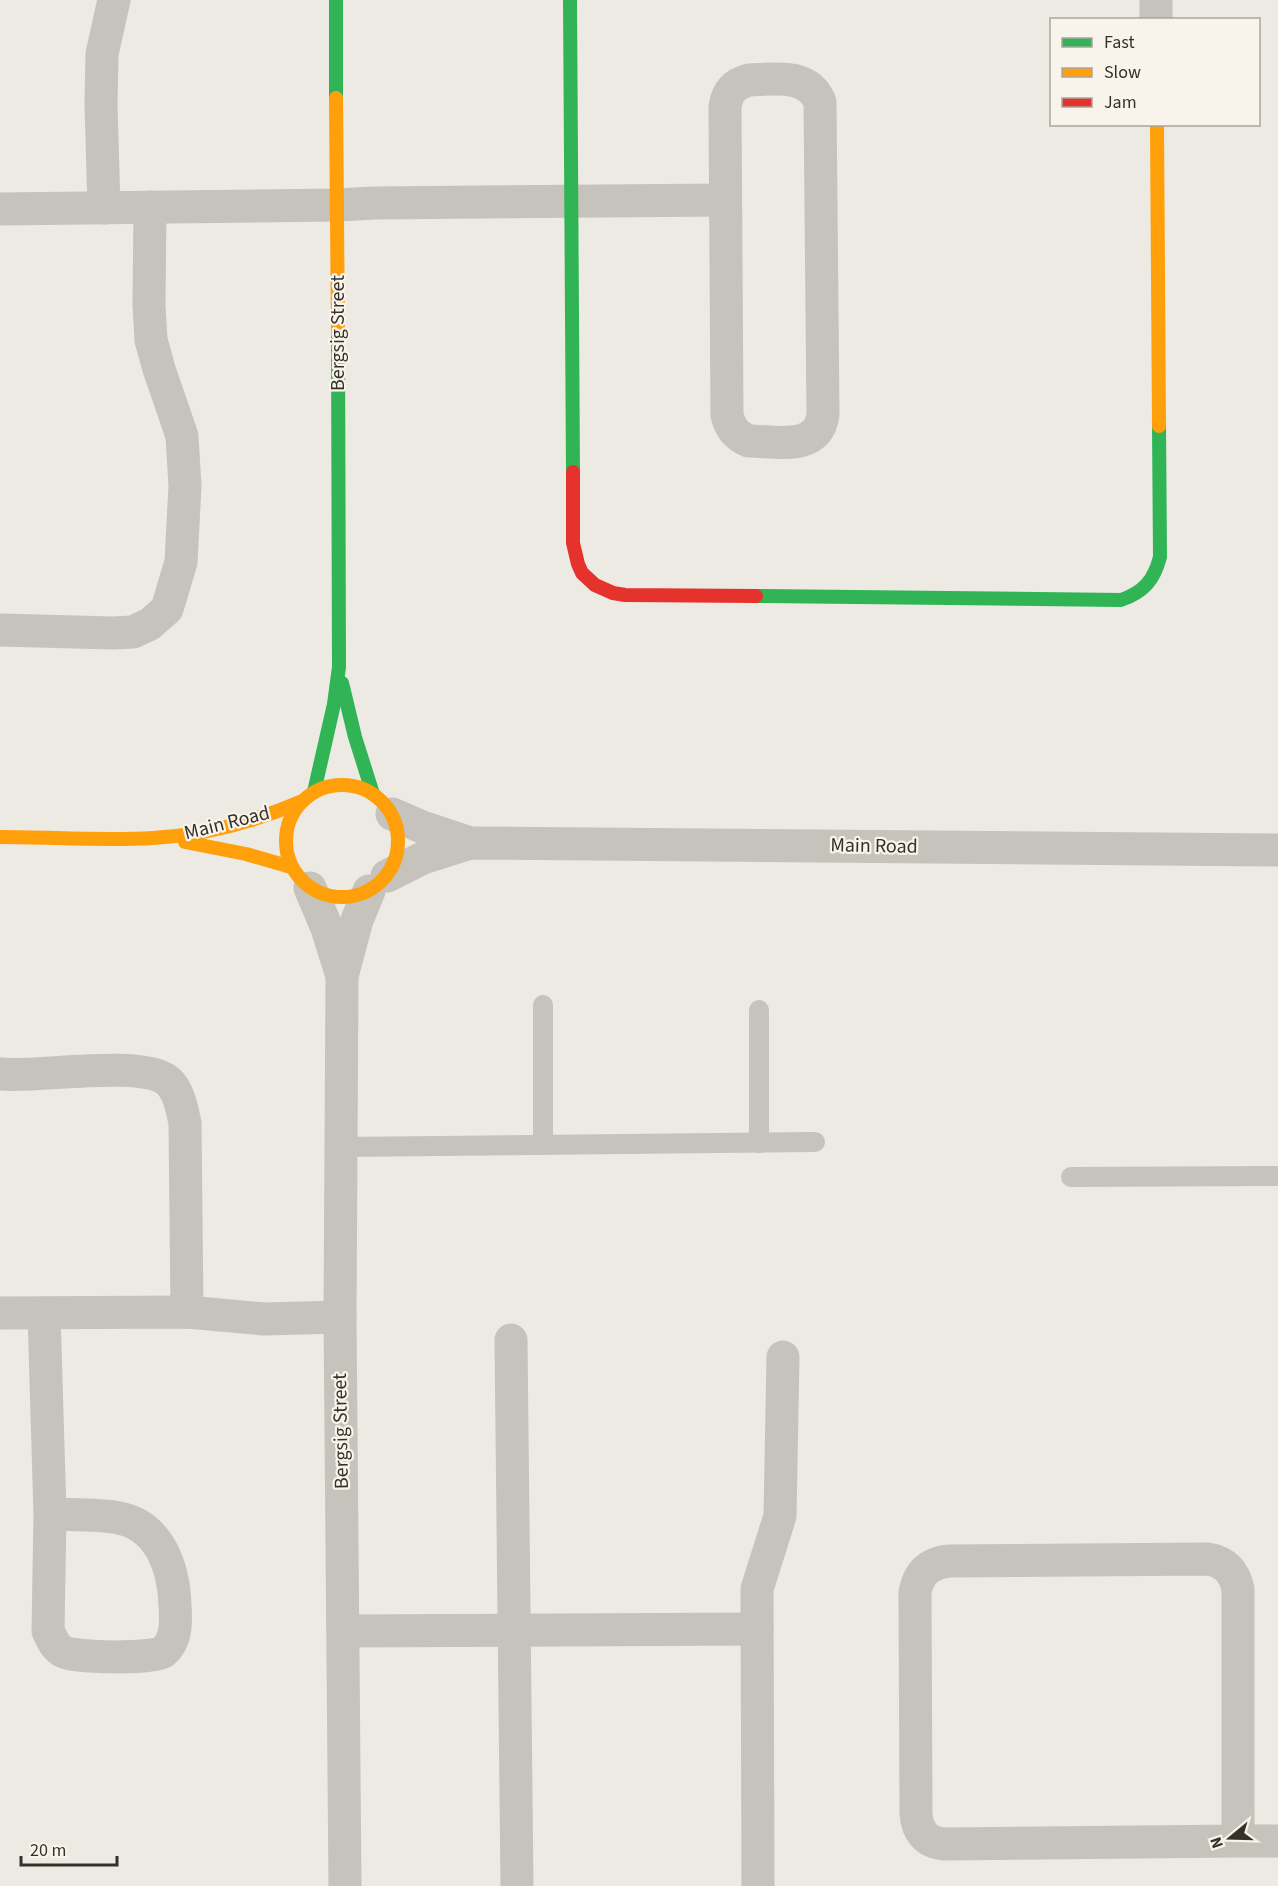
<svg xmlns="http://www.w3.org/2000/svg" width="1278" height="1886" viewBox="0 0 1278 1886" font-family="'Source Sans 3',sans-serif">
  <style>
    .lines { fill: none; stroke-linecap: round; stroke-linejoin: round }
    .lane { stroke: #c6c2bc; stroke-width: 20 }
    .street { stroke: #c6c2bc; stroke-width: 33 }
    .fast { stroke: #30b455; stroke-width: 14 }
    .slow { stroke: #ff9f0a; stroke-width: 14 }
    .jam { stroke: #e5322d; stroke-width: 14 }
    .labels { text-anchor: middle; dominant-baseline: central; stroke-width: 4.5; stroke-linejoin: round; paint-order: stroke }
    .street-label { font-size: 20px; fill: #36302a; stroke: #f8f4eb }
  </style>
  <rect width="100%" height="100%" fill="#eceae3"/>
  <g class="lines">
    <!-- lane -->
    <g class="lane">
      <polyline points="759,1143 759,1010"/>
      <polyline points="543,1145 543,1005"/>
      <polyline points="341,1147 815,1142"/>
      <polyline points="1071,1177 1278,1176"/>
    </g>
    <!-- street -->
    <g class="street">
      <polyline points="1156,0 1156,20"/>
      <path d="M749 80C776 79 808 73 820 102L823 415C817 452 777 441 749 441 736 436 730 428 727 415L725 107C727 92 734 84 749 80Z"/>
      <polyline points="104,208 101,104 102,54 114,0"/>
      <polyline points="0,209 337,205 375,203 725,200"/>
      <polyline points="0,630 113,633 133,632 150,624 167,609 181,562 185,486 182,436 159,369 151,340 149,305 150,207"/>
      <polyline points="392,814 422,827 470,843"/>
      <polyline points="387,876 423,858 470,843 1278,850"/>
      <polyline points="310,888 327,928 342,976"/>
      <path d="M0 1074C37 1078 142 1059 168 1081 179 1091 182 1109 185 1123L187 1312"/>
      <polyline points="0,1313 187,1312 264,1319 340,1317"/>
      <path d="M44 1313 50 1514 48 1631C52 1639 55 1648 64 1652 76 1658 152 1659 163 1652 177 1641 176 1621 175 1606 174 1568 160 1526 119 1518 99 1514 71 1515 50 1514"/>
      <polyline points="511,1340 517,1886"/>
      <polyline points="343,1631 757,1629"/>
      <path d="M1238 1841V1589C1234 1571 1225 1562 1208 1559L949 1561C930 1563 919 1572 915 1592L916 1813C917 1831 926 1843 945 1844L1238 1841H1278"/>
      <polyline points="345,1886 340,1317 342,976 357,920 369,891"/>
      <polyline points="758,1886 757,1589 780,1516 783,1357"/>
    </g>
    <!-- fast -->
    <g class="fast">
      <polyline points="336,0 336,98"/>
      <polyline points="570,0 573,472"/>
      <path d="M756 596 1121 600C1144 592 1154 580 1160 557L1159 426"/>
      <polyline points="342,683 355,737 373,794"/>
      <polyline points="314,792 334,704 339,667 338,334"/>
    </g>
    <!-- slow -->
    <g class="slow">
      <polyline points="336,98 338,334"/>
      <polyline points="1157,124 1159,426"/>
      <circle cx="342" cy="841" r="56"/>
      <path d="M0 837C51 837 102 841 153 838 203 835 254 822 300 802"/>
      <polyline points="185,842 246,854 291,867"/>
    </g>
    <!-- jam -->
    <polyline class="jam" points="573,472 573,543 578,564 582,573 595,585 613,593 625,595 756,596"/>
  </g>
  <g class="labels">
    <!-- street labels -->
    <g class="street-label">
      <text transform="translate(338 333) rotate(-90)">Bergsig Street</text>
      <text transform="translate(227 823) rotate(-14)">Main Road</text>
      <text transform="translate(874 846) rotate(1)">Main Road</text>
      <text transform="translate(341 1431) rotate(-91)">Bergsig Street</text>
    </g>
  </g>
  <!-- legend -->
  <rect x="1050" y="18" width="210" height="108" fill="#f8f4eb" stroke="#aaa69e" stroke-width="1.5"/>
  <rect x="1062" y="38" width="30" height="9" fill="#30b455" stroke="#aaa69e" stroke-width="1.5"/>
  <text x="1104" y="48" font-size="18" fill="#36302a">Fast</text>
  <rect x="1062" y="68" width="30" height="9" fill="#ff9f0a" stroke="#aaa69e" stroke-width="1.5"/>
  <text x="1104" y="78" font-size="18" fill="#36302a">Slow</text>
  <rect x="1062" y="98" width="30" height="9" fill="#e5322d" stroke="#aaa69e" stroke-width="1.5"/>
  <text x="1104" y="108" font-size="18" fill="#36302a">Jam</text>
  <!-- north arrow -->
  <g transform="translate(1230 1838) rotate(251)" stroke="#f8f4eb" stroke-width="4.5" paint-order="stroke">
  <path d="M0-4.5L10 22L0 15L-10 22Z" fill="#36302a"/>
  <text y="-9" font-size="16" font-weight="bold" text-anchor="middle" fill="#36302a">N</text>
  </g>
  <!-- scale -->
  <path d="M21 1856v9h96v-9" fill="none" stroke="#36302a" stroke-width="3"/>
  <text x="30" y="1856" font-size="18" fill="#36302a" stroke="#f8f4eb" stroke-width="4.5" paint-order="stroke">20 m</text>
</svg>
